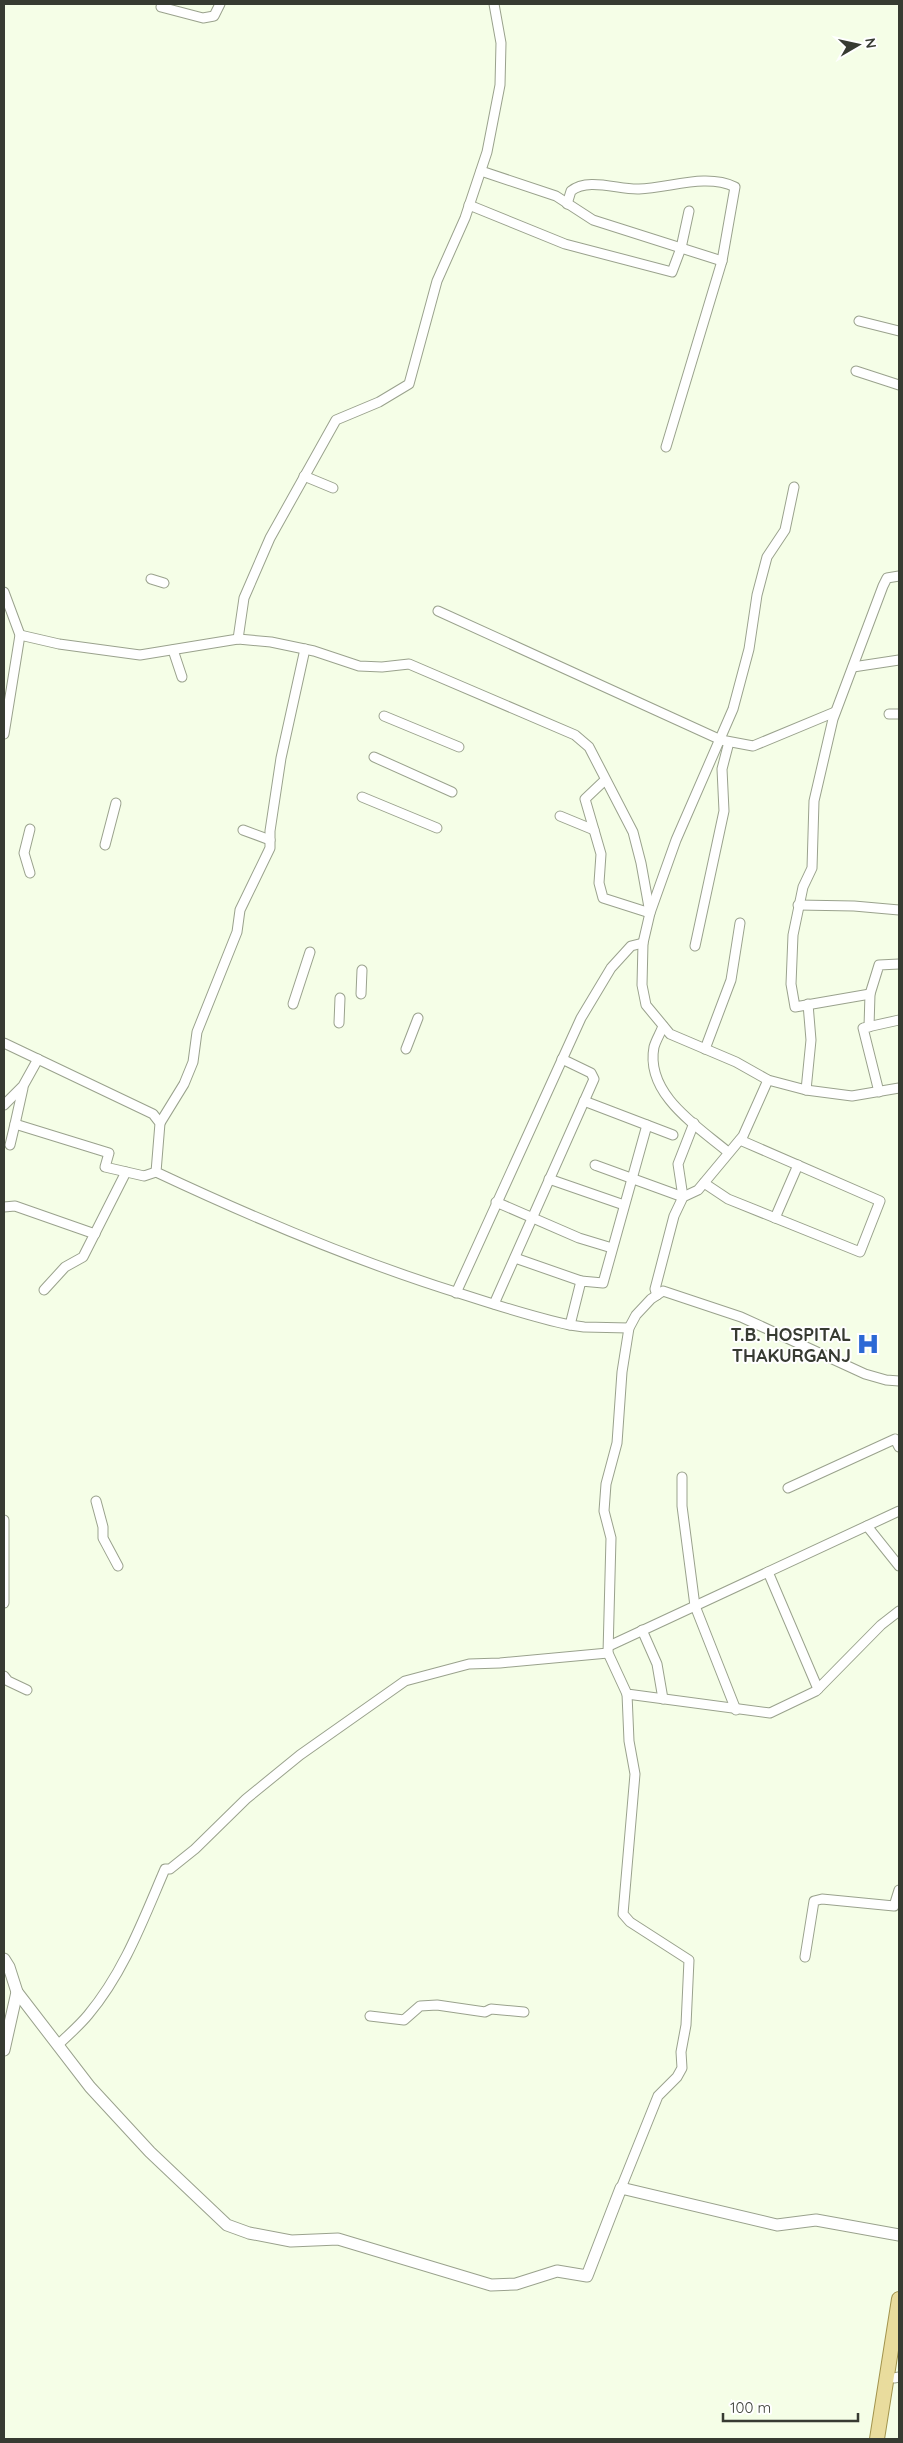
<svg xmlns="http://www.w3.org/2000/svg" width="903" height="2443" viewBox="0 0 903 2443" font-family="Quicksand,sans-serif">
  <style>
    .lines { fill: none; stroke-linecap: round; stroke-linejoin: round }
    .minor-casing { stroke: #9aa28d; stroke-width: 11 }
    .tertiary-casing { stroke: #9aa28d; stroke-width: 13 }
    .primary-casing { stroke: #a2944d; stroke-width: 16 }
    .minor { stroke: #fff; stroke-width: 9 }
    .tertiary { stroke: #fff; stroke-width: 11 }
    .primary { stroke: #e9dc9d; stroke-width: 14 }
    .labels { text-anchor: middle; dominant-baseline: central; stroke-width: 4; stroke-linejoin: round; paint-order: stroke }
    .poi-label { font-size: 18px; font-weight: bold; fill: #373b32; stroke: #fff; text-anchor: end }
  </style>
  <rect width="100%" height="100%" fill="#f5fee7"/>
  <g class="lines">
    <defs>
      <g id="minor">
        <polyline points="162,4 161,7 203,18 214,16 220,4"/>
        <polyline points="481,171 556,196 593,220 722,261"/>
        <path d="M567 204 571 191C588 177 619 190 639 189 670 188 706 173 735 187L722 261 666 447"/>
        <polyline points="469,205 565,244 672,272 681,248 689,211"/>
        <polyline points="859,321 899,331"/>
        <polyline points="856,371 899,385"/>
        <polyline points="304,476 333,488"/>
        <polyline points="794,487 785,530 767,557 757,595 749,649 733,709 676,840 650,913 643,943 642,985 646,1005 670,1034 736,1062 768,1080 806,1090 852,1096 899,1088"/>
        <polyline points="151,579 164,583"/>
        <polyline points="4,592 20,635 4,734"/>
        <polyline points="438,611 721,740 753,746 835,712"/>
        <polyline points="20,635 59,644 140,655 238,639 271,642 314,651 359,666 382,667 409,664 575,735 589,747 633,832 641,863 650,913 603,898 599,883 601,854 585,799 605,780"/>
        <polyline points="238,639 244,598 270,538 336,420 379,402 409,384 437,281 465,218 487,152 500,85 501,43 494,4"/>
        <polyline points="173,650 182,677"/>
        <polyline points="853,667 899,660"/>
        <polyline points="889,714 899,714"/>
        <polyline points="384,716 459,747"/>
        <polyline points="374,757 452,792"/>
        <polyline points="362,797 437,828"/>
        <polyline points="560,816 594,830"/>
        <polyline points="30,829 24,853 30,873"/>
        <polyline points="243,830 270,840"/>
        <polyline points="105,845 116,803"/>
        <polyline points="798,905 854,906 899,910"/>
        <polyline points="695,946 724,811 722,769 729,742"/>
        <polyline points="361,994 362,970"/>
        <polyline points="870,994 795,1007 791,984 793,935 803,887 812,868 814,801 833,719 883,586 887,578 899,576"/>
        <polyline points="293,1004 310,952"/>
        <polyline points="339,1023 340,998"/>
        <path d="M663 1026C661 1032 656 1040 654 1047 645 1094 697 1126 728 1152"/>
        <polyline points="869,1027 870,994 879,965 899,964"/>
        <path d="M4 1043 153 1114 160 1123 156 1172C258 1220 360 1263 468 1296 502 1307 536 1318 570 1325L584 1327 629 1328"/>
        <polyline points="406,1049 418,1018"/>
        <polyline points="705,1049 731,980 740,923"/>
        <polyline points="806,1090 811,1040 808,1004"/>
        <polyline points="879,1092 863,1028 899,1020"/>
        <polyline points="584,1101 673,1135"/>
        <polyline points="4,1105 23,1086 38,1059"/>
        <polyline points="160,1123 184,1084 193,1062 197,1032 237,932 240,910 270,848 270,831 281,758 305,649"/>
        <polyline points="15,1124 23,1088"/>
        <polyline points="10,1145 15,1124 109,1153 105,1167 144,1176 156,1172"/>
        <polyline points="595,1165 683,1197"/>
        <polyline points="549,1179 624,1205"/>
        <polyline points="704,1183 728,1199 860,1252 880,1201 740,1140"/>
        <polyline points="683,1197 678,1164 694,1123"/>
        <polyline points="496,1202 579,1238 612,1248"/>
        <polyline points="4,1207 15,1206 95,1234"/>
        <polyline points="775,1218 798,1165"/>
        <polyline points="515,1258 581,1281"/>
        <polyline points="44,1290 65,1267 83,1257 126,1172"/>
        <polyline points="456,1293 581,1018 611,968 631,946 643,943"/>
        <polyline points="657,1295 655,1289 674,1216 683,1197 698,1190 743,1136 768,1080"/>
        <polyline points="494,1304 594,1079 591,1073 562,1059"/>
        <polyline points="570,1325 581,1281 603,1283 647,1125"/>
        <polyline points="899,1381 886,1380 865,1374 741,1317 663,1291 651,1299 636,1315 629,1328 622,1372 617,1443 606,1484 604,1511 611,1538 608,1653 627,1694 770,1713 816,1691 881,1625 899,1611"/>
        <polyline points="682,1477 682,1506 695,1606 736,1710"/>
        <polyline points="788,1488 895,1439 899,1447"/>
        <polyline points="96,1501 103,1527 103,1538 118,1566"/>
        <polyline points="4,1520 4,1603"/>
        <polyline points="867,1526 899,1566"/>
        <polyline points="768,1572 818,1689"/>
        <polyline points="642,1630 657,1664 663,1699"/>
        <polyline points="609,1646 899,1511"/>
        <polyline points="4,1676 8,1681 27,1690"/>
        <polyline points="805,1957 814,1901 822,1899 894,1906 899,1890"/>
        <polyline points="370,2016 404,2020 420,2006 437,2005 485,2012 491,2009 524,2012"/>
        <path d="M58 2045C68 2035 79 2026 88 2015 124 1972 143 1920 165 1869H170L195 1849 246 1799 300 1755 405 1681 469 1664 500 1663 608 1653"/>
        <polyline points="621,2188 658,2096 677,2077 682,2068 681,2052 686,2025 689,1960 630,1922 623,1914 635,1774 629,1741 627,1694"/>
        <polyline points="894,2378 899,2377"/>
      </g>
      <g id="tertiary">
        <polyline points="4,1959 9,1967 17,1992 90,2087 150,2152 227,2225 249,2233 291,2241 338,2239 491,2285 516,2284 557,2271 587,2276 621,2188 777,2225 816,2220 899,2235"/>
        <polyline points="4,2050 17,1992"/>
      </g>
      <polyline id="primary" points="877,2439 899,2299"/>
    </defs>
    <!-- minor casing -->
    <use href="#minor" class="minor-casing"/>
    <!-- tertiary casing -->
    <use href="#tertiary" class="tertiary-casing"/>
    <!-- primary casing -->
    <use href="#primary" class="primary-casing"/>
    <!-- minor -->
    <use href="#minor" class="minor"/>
    <!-- tertiary -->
    <use href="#tertiary" class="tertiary"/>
    <!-- primary -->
    <use href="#primary" class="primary"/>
  </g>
  <!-- icons -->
  <defs>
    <symbol id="hospital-bare" viewBox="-9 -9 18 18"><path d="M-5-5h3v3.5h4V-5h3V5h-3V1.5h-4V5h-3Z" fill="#2c68d5" stroke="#fff" stroke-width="2.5" paint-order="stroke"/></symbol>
  </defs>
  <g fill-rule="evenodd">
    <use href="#hospital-bare" x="852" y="1328" width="32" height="32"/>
  </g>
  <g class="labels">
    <!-- poi labels -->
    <g class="poi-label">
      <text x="851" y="1334">T.B. HOSPITAL<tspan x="851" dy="21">THAKURGANJ</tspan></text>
    </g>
  </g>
  <!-- border -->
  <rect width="903" height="2443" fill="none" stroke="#373b32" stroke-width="10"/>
  <!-- north arrow -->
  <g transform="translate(858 45) rotate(81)" stroke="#ffffff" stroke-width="4" paint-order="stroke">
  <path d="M0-4L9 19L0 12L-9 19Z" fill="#373b32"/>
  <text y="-8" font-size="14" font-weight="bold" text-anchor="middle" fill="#373b32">N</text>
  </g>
  <!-- scale -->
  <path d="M723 2413v8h135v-8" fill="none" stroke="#373b32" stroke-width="2.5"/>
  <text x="730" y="2413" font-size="15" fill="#373b32" stroke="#ffffff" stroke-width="4" paint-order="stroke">100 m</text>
</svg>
